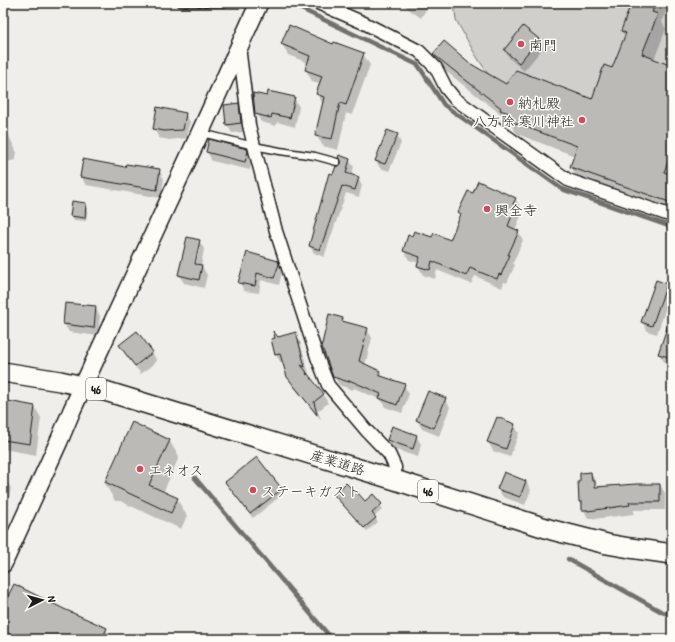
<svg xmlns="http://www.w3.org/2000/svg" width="675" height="642" viewBox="0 0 675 642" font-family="'Patrick Hand','Klee One',sans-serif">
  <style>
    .green { fill: #d0cfcc; stroke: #767674 }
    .shadow { fill: #0003; fill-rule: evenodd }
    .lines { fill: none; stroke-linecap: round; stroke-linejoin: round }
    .stream { stroke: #706f6d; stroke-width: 4.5 }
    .building { fill: #bbbab6; stroke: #1c1c1c }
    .lane-casing { stroke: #1c1c1c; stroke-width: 9 }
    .street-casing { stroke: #1c1c1c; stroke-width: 15 }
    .secondary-casing { stroke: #1c1c1c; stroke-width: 20 }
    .primary-casing { stroke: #1c1c1c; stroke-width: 22 }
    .lane { stroke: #fdfcf7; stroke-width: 6 }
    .street { stroke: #fdfcf7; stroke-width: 12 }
    .secondary { stroke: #fdfcf7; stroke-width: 17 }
    .primary { stroke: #fdfcf7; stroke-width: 19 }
    .poi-dot { fill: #d1495b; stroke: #fdfcf7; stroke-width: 1.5 }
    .labels { text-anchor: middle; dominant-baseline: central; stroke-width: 3; stroke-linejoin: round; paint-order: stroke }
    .shield { fill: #fdfcf7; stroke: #605f5e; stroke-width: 1 }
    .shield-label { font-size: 13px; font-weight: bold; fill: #1c1c1c }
    .poi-label { font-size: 14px; fill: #1c1c1c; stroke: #fdfcf7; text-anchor: start }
    .street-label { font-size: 14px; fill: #1c1c1c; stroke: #fdfcf7 }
  </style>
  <rect width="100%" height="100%" fill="#f0eeea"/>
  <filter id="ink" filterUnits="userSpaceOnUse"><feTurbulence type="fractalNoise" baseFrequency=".025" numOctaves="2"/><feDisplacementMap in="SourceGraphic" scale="8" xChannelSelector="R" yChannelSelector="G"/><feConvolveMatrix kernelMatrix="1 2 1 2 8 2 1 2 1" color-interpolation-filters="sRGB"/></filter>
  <g filter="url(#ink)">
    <!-- green -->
    <polygon class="green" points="454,3 672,3 672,71 598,101 505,100 475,54 456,20"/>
    <!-- shadow -->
    <g class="shadow">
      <polygon points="404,3 430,3 421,18 407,8"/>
      <polygon points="632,3 669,3 662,22 666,29 654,60 672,67 672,214 579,182 571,167 575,156 517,134 511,125 509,124 507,119 443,69 434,55 471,64 506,85 592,100 613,69 625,37 622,31"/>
      <polygon points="538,39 543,48 524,71 510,59 505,50"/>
      <polygon points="282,44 334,45 363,54 370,65 352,115 346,113 338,150 323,146 316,135 323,104 317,94 321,84 312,81 306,70 308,63 288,55"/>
      <polygon points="268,97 294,98 299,107 295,127 277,122 276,126 261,122 256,113"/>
      <polygon points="238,104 243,113 245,132 232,133 227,125"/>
      <polygon points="185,114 190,122 187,138 169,140 159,138 154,129"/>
      <polygon points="3,134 9,136 17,153 15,160 7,162 3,160"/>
      <polygon points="397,135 401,143 389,171 380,168 376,161"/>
      <polygon points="246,150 252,161 250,170 212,161 207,152"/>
      <polygon points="339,157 349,160 354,167 351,176 358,178 362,185 359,197 346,193 324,257 314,253 310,246 334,175 342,163"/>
      <polygon points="159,170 164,179 161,198 86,185 81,177"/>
      <polygon points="474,194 515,198 520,207 518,212 521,216 515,230 518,231 523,240 513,263 515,265 507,283 504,282 502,288 475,276 471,284 437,270 435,279 423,275 418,266 419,263 409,260 404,251 433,238 450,241 461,216 459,212"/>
      <polygon points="86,204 88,208 86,221 74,220 71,216"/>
      <path d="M199 241 204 249 201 266H202L207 275 204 288 184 283 179 275ZM198 247H200L195 269 193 268Z"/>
      <polygon points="248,253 277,262 282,272 279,285 261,280 259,293 244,291 240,283"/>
      <polygon points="672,279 672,289 670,285"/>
      <polygon points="666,285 671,293 657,334 647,331 642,322"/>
      <polygon points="95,307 100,316 98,336 69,332 64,324"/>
      <polygon points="342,319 344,322 367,329 372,338 365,365 379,371 383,377 404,385 409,394 402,413 385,407 381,400 354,388 353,390 339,385 334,376"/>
      <polygon points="672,329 672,366 665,363 659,354"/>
      <polygon points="295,333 300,342 309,374 307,374 323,394 328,403 318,411 321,420 293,386 288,376 284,363 281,363 276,355 272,339"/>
      <polygon points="120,346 152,352 157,361 141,374 125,354"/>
      <polygon points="445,399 450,407 439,436 422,429 417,420"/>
      <polygon points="3,402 35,407 41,418 36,455 3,449"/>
      <polygon points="133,423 169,440 179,457 163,493 177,499 187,516 181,529 120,501 115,501 105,484"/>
      <polygon points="514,424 519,433 510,457 493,451 488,442"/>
      <polygon points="416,436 421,444 418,457 393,449 388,440"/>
      <polygon points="256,459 283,494 253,518 226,483"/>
      <polygon points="591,473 596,482 596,485 597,488 660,485 665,493 665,510 634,510 634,514 594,519 594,518 588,518 580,502 579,482"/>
      <polygon points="3,477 4,477 11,488 6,516 3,515"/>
      <polygon points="526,481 531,490 525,505 503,497 498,489"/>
      <polygon points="373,496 383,509 374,517 378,522 367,531 338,499 365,502"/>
      <polygon points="3,609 64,610 106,629 112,639 3,639"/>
    </g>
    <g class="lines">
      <!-- stream -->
      <g class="stream">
        <polyline points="289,3 418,65 444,105 562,189 672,227"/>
        <polyline points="195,478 332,639"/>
        <polyline points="568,559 662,612 672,615"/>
      </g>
    </g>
    <!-- building -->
    <g class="building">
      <polygon points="631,3 656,3 652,12 658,14 642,54 672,66 672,151 664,172 672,175 672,203 570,167 577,146 507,120 509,113 500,110 501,108 433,54 444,41 471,64 506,84 516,70 592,99 604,65 612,68 626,33 621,31"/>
      <polygon points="289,25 333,44 334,42 364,53 346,105 340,103 332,139 315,136 324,97 316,94 322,76 305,70 310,56 281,44"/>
      <polygon points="523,26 539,39 519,63 504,50"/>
      <polygon points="268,91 295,97 290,118 272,114 271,118 255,114 253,93 267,96"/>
      <polygon points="239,103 241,123 226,125 224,105"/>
      <polygon points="157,107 186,113 183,130 164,131 153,129"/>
      <polygon points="387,130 398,134 385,164 375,161"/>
      <polygon points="209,139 247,149 248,151 245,162 206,152"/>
      <polygon points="339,155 350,159 346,173 359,177 355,190 342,186 320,250 309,246 329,173 333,174 336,166 339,166 341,164 341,160 338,158"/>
      <polygon points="83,159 125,167 126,164 160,169 157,190 80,177"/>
      <polygon points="478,181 516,198 513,204 516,206 508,226 519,231 508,255 510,255 501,275 499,274 497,279 470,268 466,276 432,261 430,270 417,266 420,257 403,251 408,235 412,236 414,231 432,237 434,233 450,240 461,214 458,212 468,191 473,193"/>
      <polygon points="72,201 86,203 85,218 70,216"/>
      <polygon points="187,237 200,240 195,264 202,265 199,280 178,275"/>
      <polygon points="247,252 278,261 279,264 274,278 257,273 255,286 238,283"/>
      <polygon points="656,280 667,284 652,326 641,322"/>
      <polygon points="65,303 96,306 94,328 63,324"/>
      <polygon points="329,314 343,318 342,321 368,328 359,361 380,371 378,375 405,384 397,405 379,398 381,394 349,380 349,382 333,377 321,344 322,344"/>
      <polygon points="670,319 672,320 672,358 658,354"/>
      <polygon points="137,331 153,352 135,366 119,345"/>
      <polygon points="273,331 278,337 296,332 305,367 301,365 306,371 307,375 307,373 324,394 314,402 317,415 287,377 280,354 275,355 271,339 275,338"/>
      <polygon points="428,391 446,398 434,428 416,420"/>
      <polygon points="3,400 35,406 30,444 3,440"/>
      <polygon points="497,417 515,424 506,449 487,442"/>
      <polygon points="132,422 170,440 149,485 178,498 171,513 105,482"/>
      <polygon points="392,426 417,435 413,449 387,440"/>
      <polygon points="257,457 282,489 250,514 225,482"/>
      <polygon points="504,472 526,481 520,497 497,489"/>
      <polygon points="591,472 592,481 595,481 595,487 636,484 660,484 660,502 629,502 630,505 588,511 588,510 582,510 582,502 579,502 578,481 580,481 580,473"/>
      <polygon points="346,483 355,492 356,491 365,501 373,494 382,504 372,513 376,518 364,528 334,495"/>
      <polygon points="14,584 64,609 107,628 102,639 3,639 3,606"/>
    </g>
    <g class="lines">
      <defs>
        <g id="lane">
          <polyline points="181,3 227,3"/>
          <polyline points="202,133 254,146 280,151 315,156 337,162"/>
        </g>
        <g id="street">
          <polyline points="318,3 364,23 419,51 436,68 446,88 455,99 568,180 672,216"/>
          <polyline points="239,47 249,125 254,146 276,231 317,357 328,385 366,430 389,454 395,467 395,480"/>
        </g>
        <polyline id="secondary" points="3,564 59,441 72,410 200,133 259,3"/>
        <polyline id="primary" points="3,372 60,381 105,391 395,480 552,530 607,544 630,548 672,554"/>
      </defs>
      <!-- lane casing -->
      <use href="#lane" class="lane-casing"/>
      <!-- street casing -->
      <use href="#street" class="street-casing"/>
      <!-- secondary casing -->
      <use href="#secondary" class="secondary-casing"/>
      <!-- primary casing -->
      <use href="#primary" class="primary-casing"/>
      <!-- lane -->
      <use href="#lane" class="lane"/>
      <!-- street -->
      <use href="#street" class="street"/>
      <!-- secondary -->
      <use href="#secondary" class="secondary"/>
      <!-- primary -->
      <use href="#primary" class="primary"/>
    </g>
  </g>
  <!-- markers -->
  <g class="poi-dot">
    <circle cx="521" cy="44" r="4"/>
    <circle cx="510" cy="102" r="4"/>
    <circle cx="582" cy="120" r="4"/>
    <circle cx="487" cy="209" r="4"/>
    <circle cx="140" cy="469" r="4"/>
    <circle cx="253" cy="490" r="4"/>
  </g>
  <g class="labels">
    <!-- shield labels -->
    <g class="shield">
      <rect x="86" y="378" width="20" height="22" rx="3"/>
      <rect x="418" y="480" width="20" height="22" rx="3"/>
    </g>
    <g class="shield-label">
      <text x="96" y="389">46</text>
      <text x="428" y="491">46</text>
    </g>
    <!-- poi labels -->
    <g class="poi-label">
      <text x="529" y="44">南門</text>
      <text x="518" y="102">納札殿</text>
      <text x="574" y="120" text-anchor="end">八方除 寒川神社</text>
      <text x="495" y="209">興全寺</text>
      <text x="148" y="469">エネオス</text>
      <text x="261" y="490">ステーキガスト</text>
    </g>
    <!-- street labels -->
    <g class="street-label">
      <text transform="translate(338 462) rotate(17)">産業道路</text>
    </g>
  </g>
  <!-- margin -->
  <rect width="675" height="642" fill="none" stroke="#fdfcf7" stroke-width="16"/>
  <rect x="8" y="8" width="659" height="626" fill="none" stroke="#1c1c1c" stroke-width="1.5" filter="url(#ink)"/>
  <!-- north arrow -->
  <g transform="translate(42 600) rotate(84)" stroke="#fdfcf7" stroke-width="3" paint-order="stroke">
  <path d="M0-3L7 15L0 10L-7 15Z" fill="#1c1c1c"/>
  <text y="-6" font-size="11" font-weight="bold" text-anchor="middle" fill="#1c1c1c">N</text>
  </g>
</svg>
